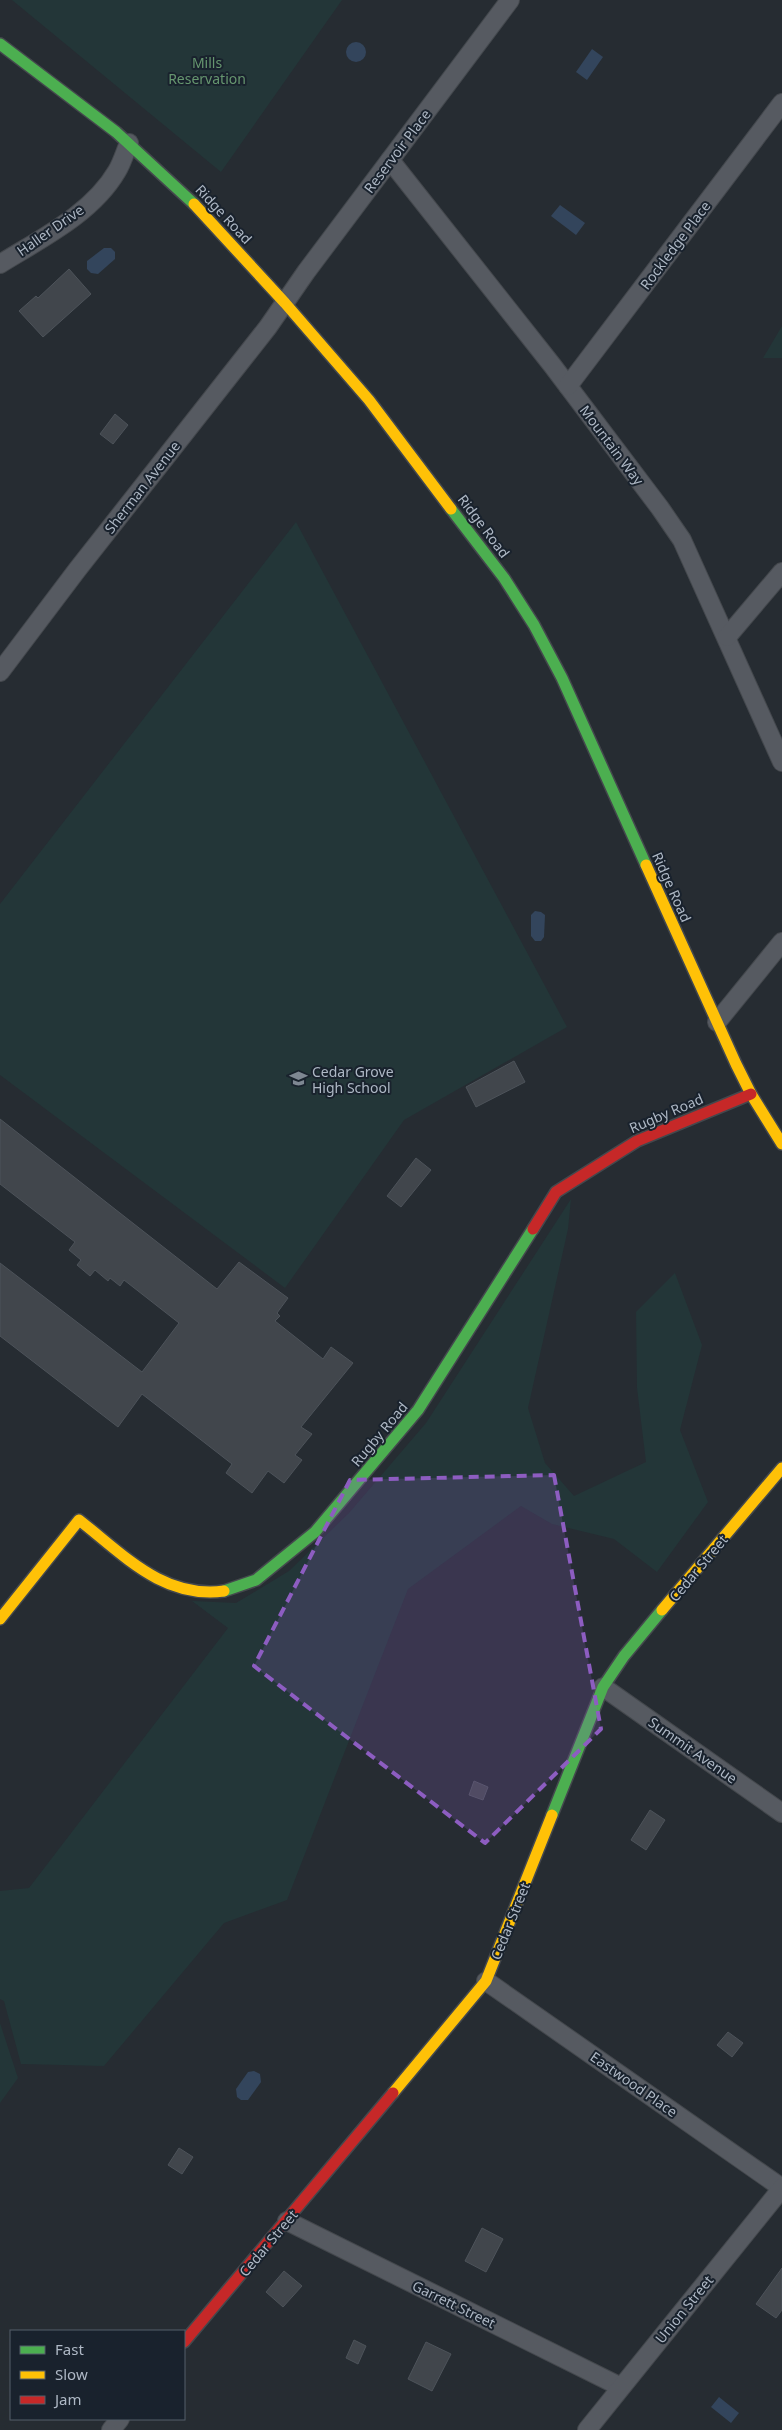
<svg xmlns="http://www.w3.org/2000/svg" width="782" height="2430" viewBox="0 0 782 2430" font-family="'Noto Sans',sans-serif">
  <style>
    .green { fill: #233638 }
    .water { fill: #33455c }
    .building { fill: #41464c; stroke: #4d535a }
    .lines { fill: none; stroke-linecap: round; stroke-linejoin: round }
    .street-casing { stroke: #44484d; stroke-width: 20 }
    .fast-casing { stroke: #44484d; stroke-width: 14 }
    .slow-casing { stroke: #44484d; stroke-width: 14 }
    .jam-casing { stroke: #44484d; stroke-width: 14 }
    .street { stroke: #565a61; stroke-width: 18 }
    .fast { stroke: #4caf50; stroke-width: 11 }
    .slow { stroke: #ffc107; stroke-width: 11 }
    .jam { stroke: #c62828; stroke-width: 11 }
    .marked { fill: #8d5dc1; fill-opacity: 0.2; stroke: #8d5dc1; stroke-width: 4; stroke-dasharray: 10 6; stroke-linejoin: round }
    .labels { text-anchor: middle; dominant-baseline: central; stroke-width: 4; stroke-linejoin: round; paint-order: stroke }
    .park-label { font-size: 14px; fill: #66966f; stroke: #19222d }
    .street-label { font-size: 14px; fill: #aeb8c5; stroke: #19222d }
    .poi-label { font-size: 14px; fill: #aeb8c5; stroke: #19222d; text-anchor: start }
  </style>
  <rect width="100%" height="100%" fill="#262c32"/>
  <!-- green -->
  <g class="green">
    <polygon points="12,0 342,0 221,172"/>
    <polygon points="782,326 782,358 763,358"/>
    <polygon points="296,522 567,1027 404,1120 285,1288 0,1075 0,904"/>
    <polygon points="571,1199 568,1229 528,1408 545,1463 574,1496 646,1462 637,1388 636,1312 675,1273 702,1345 680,1430 708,1502 657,1572 614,1539 552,1524 521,1506 408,1589 287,1900 224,1923 104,2066 21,2064 4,2001 0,1999 0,1891 29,1888 228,1628 192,1601 236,1603 289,1571 349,1513 426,1423"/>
    <polygon points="0,2023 18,2078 0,2103"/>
  </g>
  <!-- water -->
  <g class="water">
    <circle cx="356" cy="52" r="10"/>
    <polygon points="592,49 603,57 587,80 576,72"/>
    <polygon points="560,205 585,223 576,235 551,216"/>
    <polygon points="104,248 111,248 115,252 115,259 98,274 91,273 87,269 87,261"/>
    <polygon points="535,911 541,912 545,915 544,937 541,941 535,941 531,936 531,915"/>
    <polygon points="254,2071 260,2074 261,2082 248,2100 241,2100 237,2097 236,2089 248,2072"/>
    <polygon points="719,2397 739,2413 731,2423 711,2407"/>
  </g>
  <!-- building -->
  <g class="building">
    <polygon points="69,269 91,294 43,337 19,311 36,296 38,298"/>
    <polygon points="115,414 128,425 113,444 100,434"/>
    <polygon points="514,1061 525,1082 476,1107 466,1087"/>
    <polygon points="0,1119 217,1289 239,1262 288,1298 277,1313 280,1316 275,1321 323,1359 331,1347 353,1363 301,1427 312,1434 295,1455 302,1460 284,1483 268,1471 252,1493 226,1473 232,1464 142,1394 118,1427 0,1336 0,1263 142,1372 179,1323 124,1280 120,1286 110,1278 108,1281 95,1270 90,1276 77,1265 81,1260 69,1250 75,1242 0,1184"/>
    <polygon points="416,1158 431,1170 401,1207 387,1196"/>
    <polygon points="474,1781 488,1787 483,1800 469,1795"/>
    <polygon points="650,1810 665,1820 646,1850 631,1840"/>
    <polygon points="728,2032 743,2043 732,2057 717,2045"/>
    <polygon points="179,2148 193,2157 182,2174 168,2165"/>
    <polygon points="482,2228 503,2239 486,2272 465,2261"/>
    <polygon points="782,2268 782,2310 776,2318 756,2304"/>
    <polygon points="284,2271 302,2286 283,2307 266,2292"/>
    <polygon points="354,2340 366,2346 358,2364 346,2358"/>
    <polygon points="426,2342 451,2354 432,2391 408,2379"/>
  </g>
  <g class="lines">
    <defs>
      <g id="street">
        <polyline points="390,160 552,365 660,508 682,540 782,762"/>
        <path d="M0 264C40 239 92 214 117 171 122 163 125 152 129 143"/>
        <polyline points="568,386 782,103"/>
        <polyline points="727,637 782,572"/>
        <polyline points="0,672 77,570 268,327 306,272 510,0"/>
        <polyline points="717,1022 782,942"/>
        <polyline points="603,1687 782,1813"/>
        <polyline points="486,1981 782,2188"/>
        <polyline points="287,2221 621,2387"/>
        <polyline points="111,2430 120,2419"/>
        <polyline points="587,2430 782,2188"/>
      </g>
      <g id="fast">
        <polyline points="0,44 116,132 194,204"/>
        <polyline points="451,509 504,578 534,625 562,678 646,865"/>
        <polyline points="224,1591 256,1580 315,1532 418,1410 533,1229"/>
        <polyline points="552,1815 603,1687 624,1656 662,1610"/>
      </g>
      <g id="slow">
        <polyline points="194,204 285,303 369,400 451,509"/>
        <polyline points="646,865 736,1064 751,1094 782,1144"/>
        <polyline points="662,1610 782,1468"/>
        <path d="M0 1619 79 1520C124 1555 163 1599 224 1591"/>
        <polyline points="393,2093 486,1981 552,1815"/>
      </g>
      <g id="jam">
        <polyline points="533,1229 556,1192 637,1141 751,1094"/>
        <polyline points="184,2342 393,2093"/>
      </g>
    </defs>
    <!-- street casing -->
    <use href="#street" class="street-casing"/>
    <!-- fast casing -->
    <use href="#fast" class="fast-casing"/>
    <!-- slow casing -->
    <use href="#slow" class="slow-casing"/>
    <!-- jam casing -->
    <use href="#jam" class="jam-casing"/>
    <!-- street -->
    <use href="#street" class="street"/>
    <!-- fast -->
    <use href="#fast" class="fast"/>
    <!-- slow -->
    <use href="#slow" class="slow"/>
    <!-- jam -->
    <use href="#jam" class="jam"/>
  </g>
  <!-- marked area -->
  <path class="marked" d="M554 1475 601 1729 485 1843 254 1666 350 1480Z"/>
  <!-- icons -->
  <defs>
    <symbol id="school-bare" viewBox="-9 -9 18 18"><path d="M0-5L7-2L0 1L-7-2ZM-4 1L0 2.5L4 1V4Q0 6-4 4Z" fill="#7e8792" stroke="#19222d" stroke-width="2.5" paint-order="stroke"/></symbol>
  </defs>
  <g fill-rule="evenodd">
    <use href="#school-bare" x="286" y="1066" width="25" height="25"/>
  </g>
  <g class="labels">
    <!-- park labels -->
    <g class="park-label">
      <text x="207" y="62">Mills<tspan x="207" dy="16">Reservation</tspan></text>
    </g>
    <!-- street labels -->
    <g class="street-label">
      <text transform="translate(397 151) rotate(-53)">Reservoir Place</text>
      <text transform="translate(224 214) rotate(47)">Ridge Road</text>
      <text transform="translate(50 230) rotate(-35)">Haller Drive</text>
      <text transform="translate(675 245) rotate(-53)">Rockledge Place</text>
      <text transform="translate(612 445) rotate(53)">Mountain Way</text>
      <text transform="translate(142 487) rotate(-52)">Sherman Avenue</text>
      <text transform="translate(484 526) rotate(53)">Ridge Road</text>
      <text transform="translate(672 887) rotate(66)">Ridge Road</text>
      <text transform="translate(666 1113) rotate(-23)">Rugby Road</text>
      <text transform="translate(379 1434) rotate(-50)">Rugby Road</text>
      <text transform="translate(698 1568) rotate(-50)">Cedar Street</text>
      <text transform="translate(693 1750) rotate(35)">Summit Avenue</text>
      <text transform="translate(510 1921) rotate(-68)">Cedar Street</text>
      <text transform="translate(634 2084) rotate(35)">Eastwood Place</text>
      <text transform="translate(268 2243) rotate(-50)">Cedar Street</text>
      <text transform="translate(454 2304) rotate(26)">Garrett Street</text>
      <text transform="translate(684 2309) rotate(-51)">Union Street</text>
    </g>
    <!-- poi labels -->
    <g class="poi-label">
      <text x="312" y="1071">Cedar Grove<tspan x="312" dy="16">High School</tspan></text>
    </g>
  </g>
  <!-- legend -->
  <rect x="10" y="2330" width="175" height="90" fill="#19222d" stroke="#555e6a"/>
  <rect x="20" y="2346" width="25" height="8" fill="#4caf50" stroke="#555e6a"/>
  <text x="55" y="2355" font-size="15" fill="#aeb8c5">Fast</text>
  <rect x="20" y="2371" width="25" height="8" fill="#ffc107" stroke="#555e6a"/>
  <text x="55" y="2380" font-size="15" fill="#aeb8c5">Slow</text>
  <rect x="20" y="2396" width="25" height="8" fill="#c62828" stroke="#555e6a"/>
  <text x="55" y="2405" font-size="15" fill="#aeb8c5">Jam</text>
</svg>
